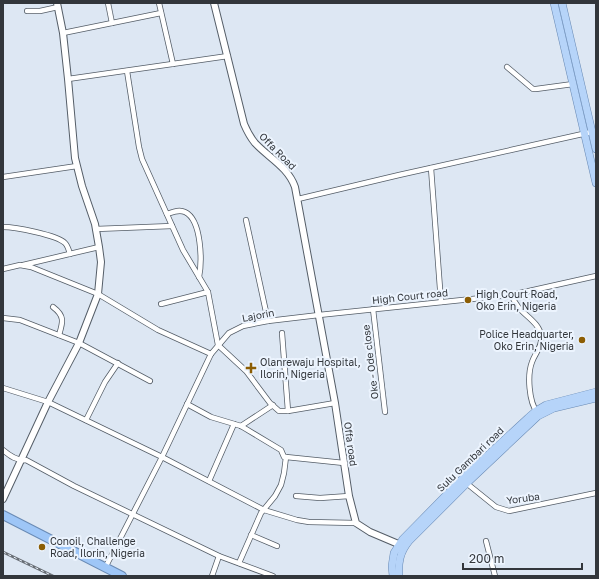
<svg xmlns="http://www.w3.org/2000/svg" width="599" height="579" viewBox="0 0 599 579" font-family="'Golos Text',sans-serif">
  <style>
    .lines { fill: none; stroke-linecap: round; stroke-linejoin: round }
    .minor-casing { stroke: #545d67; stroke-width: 6 }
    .tertiary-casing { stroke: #545d67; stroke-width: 8 }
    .primary-casing { stroke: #698ab4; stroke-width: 8 }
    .trunk-casing { stroke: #698ab4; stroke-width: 10 }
    .minor { stroke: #fff; stroke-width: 4.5 }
    .tertiary { stroke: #fff; stroke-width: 6 }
    .primary { stroke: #b6d4f9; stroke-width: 7 }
    .trunk { stroke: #9ec6f7; stroke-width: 8 }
    .rail-casing { stroke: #686e75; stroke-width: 2.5 }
    .rail { stroke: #ecf4fe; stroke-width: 1; stroke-dasharray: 3; stroke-linecap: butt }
    .poi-dot { fill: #8c5d03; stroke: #ecf4fe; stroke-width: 1.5 }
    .labels { text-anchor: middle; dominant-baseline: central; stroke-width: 4; stroke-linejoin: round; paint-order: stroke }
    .street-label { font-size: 10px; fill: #32363b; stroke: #ecf4fe }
    .poi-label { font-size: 10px; fill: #32363b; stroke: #ecf4fe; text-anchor: start }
  </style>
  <rect width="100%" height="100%" fill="#dde7f3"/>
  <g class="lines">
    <defs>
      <g id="minor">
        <polyline points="108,3 112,23"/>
        <polyline points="159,3 173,64"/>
        <polyline points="27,11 40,11 58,7"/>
        <polyline points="63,33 161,13"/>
        <polyline points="507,67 533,89 536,89 573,84"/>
        <polyline points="127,71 139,147 142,159 183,250 208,292 218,345 246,371 270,403 279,411 288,411 335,403"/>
        <polyline points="68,79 228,56"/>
        <polyline points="431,168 441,302"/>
        <polyline points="3,177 77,166"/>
        <polyline points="298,199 399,175 596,131"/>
        <path d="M167 214C173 212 179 209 185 212 202 220 202 262 199 277"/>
        <polyline points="246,220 268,321"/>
        <path d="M3 227C15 227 57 235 65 243 68 246 69 251 70 254"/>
        <polyline points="96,229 172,226"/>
        <polyline points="23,265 99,247"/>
        <polyline points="3,269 20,265 31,267 98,294 158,330 211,354 162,457 105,568"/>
        <path d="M511 295C513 299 516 304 519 308 526 316 540 324 541 336 543 346 535 353 532 362 527 375 529 402 537 412"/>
        <polyline points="161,304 208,292"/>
        <path d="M53 307C65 316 63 322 59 335"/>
        <polyline points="373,309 385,412"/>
        <polyline points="3,318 20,320 79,343 150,381"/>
        <polyline points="282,333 288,411"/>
        <polyline points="211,354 229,333 243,326 268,321 319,315 511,295 596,276"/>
        <polyline points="3,388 48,402 162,457 264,510 297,520 309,522 356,523"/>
        <polyline points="187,404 211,417 241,426 281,450 284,457 286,457 284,473 281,485 275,496 261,513 239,563"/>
        <polyline points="86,420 105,382 118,363"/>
        <polyline points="241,426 273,405"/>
        <path d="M3 450C10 456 17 461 26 460L74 486 219 556 273 576"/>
        <polyline points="286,457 344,463"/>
        <polyline points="209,481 234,424"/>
        <polyline points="465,482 496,507 509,511 596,493"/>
        <polyline points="296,496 320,498 349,496"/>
        <polyline points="251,535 277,546"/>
        <polyline points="486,541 495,576"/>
        <polyline points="212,576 219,556"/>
      </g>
      <g id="tertiary">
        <path d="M214 3 244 124C247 131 250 137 255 143 269 158 288 167 295 187L335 403 349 496 356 523 370 532 403 546"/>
        <polyline points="3,499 48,402 79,343 98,294 101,262 99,247 95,224 82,186 75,158 68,79 63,33 57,3"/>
      </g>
      <g id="primary">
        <polyline points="554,3 596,183"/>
        <polyline points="562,3 596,149"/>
        <polyline points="393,576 392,566 394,553 403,539 462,479 528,418 536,411 546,405 596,392"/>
        <path d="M399 576C398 562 400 552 409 541L467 483 538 416 554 408 596 398"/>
      </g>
      <polyline id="trunk" points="3,515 122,576"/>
    </defs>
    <!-- minor casing -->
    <use href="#minor" class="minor-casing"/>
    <!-- tertiary casing -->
    <use href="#tertiary" class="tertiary-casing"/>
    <!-- primary casing -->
    <use href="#primary" class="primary-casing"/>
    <!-- trunk casing -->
    <use href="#trunk" class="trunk-casing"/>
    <!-- minor -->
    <use href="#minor" class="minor"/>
    <!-- tertiary -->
    <use href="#tertiary" class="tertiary"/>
    <!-- primary -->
    <use href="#primary" class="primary"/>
    <!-- trunk -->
    <use href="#trunk" class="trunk"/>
    <defs>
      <polyline id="rail" points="3,552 53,576"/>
    </defs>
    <!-- rail casing -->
    <use href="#rail" class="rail-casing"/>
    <!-- rail -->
    <use href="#rail" class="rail"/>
  </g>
  <!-- markers -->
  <g class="poi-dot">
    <circle cx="468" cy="300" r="4"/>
    <circle cx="582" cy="340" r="4"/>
    <path d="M249 362h4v4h4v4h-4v4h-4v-4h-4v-4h4z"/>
    <circle cx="42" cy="547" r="4"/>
  </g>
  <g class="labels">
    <!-- street labels -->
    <g class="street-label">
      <text transform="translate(278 151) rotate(45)">Offa Road</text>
      <text transform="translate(410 296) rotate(-6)">High Court road</text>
      <text transform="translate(258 315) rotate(-11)">Lajorin</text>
      <text transform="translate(370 362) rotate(-97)">Oke - Ode close</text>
      <text transform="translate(351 444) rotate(82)">Offa road</text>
      <text transform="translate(470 459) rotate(-44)">Sulu Gambari road</text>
      <text transform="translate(523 498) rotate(-8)">Yoruba</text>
    </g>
    <!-- poi labels -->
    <g class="poi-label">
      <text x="476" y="294">High Court Road,<tspan x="476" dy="12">Oko Erin, Nigeria</tspan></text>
      <text x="574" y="334" text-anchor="end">Police Headquarter,<tspan x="574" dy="12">Oko Erin, Nigeria</tspan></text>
      <text x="260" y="362">Olanrewaju Hospital,<tspan x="260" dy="12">Ilorin, Nigeria</tspan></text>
      <text x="50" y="541">Conoil, Challenge<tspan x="50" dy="12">Road, Ilorin, Nigeria</tspan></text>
    </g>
  </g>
  <!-- border -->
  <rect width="599" height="579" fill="none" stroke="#32363b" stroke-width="8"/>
  <!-- scale -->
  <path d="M463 563v6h119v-6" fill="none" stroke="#32363b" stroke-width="2"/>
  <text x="469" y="563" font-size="12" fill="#32363b" stroke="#ecf4fe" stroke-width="3" paint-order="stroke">200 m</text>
</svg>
